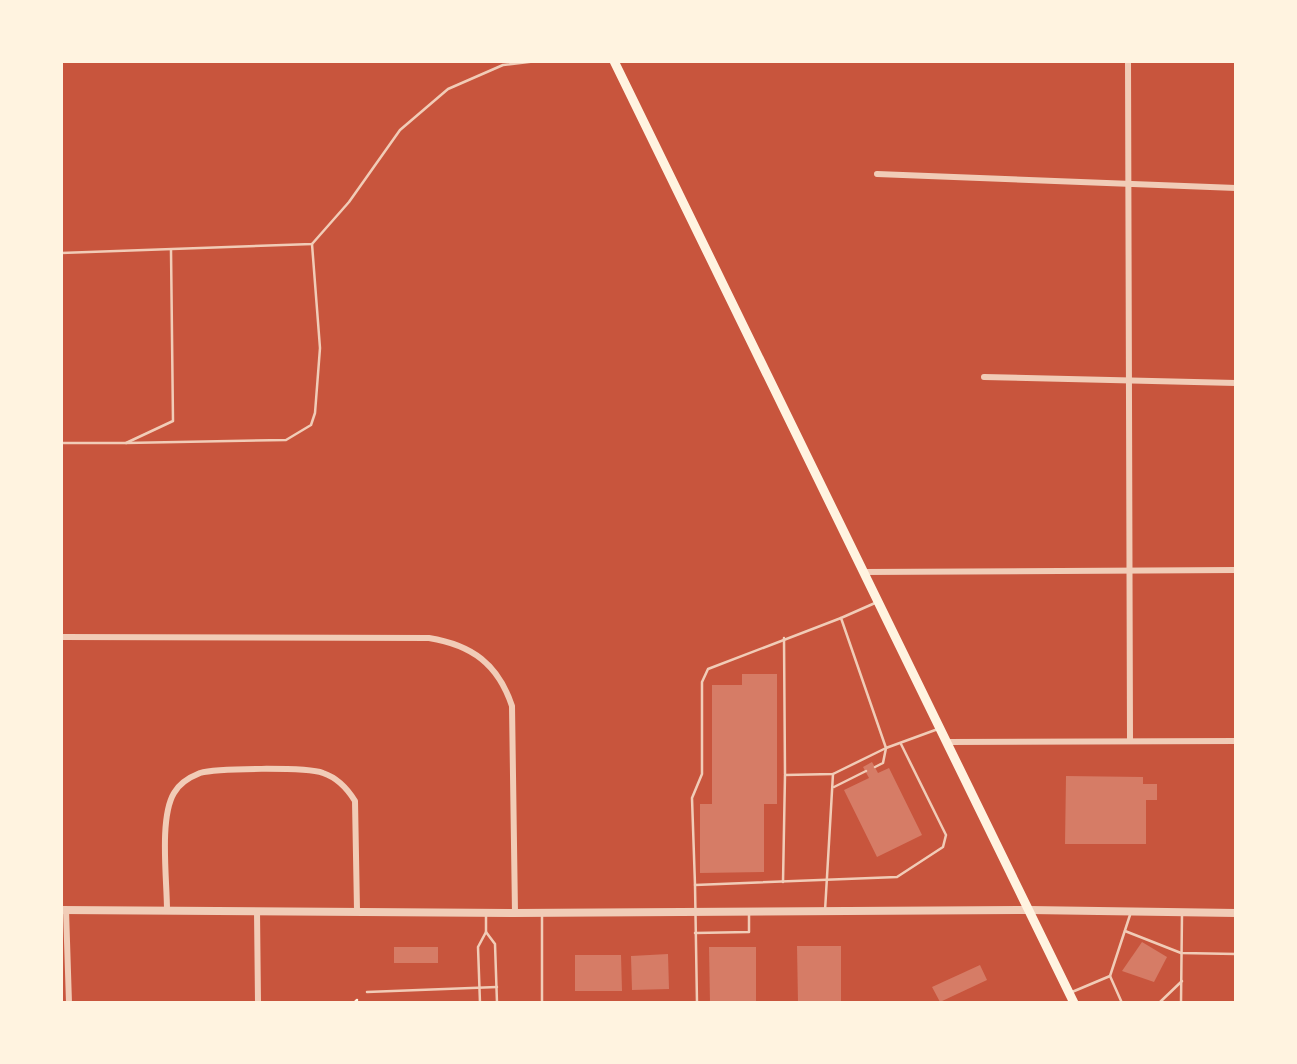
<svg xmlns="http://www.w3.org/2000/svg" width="1297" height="1064" viewBox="0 0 1297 1064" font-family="'Roboto Condensed',sans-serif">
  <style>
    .building { fill: #d67c66 }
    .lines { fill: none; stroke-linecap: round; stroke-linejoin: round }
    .path { stroke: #fff3e0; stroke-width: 2.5 }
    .service { stroke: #f1ccb7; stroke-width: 2.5 }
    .minor { stroke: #f1ccb7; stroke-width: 6 }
    .tertiary { stroke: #f1ccb7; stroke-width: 8 }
    .secondary { stroke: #fff3e0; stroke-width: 9 }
  </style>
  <rect width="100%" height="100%" fill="#c8553d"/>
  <!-- building -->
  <g class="building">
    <polygon points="742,674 777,674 777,804 764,804 764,872 700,873 700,804 712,804 712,685 742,685"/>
    <polygon points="872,762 878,773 889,768 922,835 877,857 844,790 869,778 863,767"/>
    <polygon points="1066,776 1143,777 1143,784 1157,784 1157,800 1146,800 1146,844 1065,844"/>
    <polygon points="1142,942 1167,957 1154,982 1122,971"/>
    <polygon points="797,946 841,946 841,1003 798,1003"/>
    <rect x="394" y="947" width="44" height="16"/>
    <polygon points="709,947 756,947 756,1003 710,1003"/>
    <polygon points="668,954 669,989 632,990 631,956"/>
    <polygon points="575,955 621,955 622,991 575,991"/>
    <polygon points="980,965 987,980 940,1002 932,987"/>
  </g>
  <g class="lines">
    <!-- path -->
    <polyline class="path" points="354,1003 357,1000"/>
    <!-- service -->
    <g class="service">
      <polyline points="61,253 312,244 349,202 400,130 448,89 503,65 537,61"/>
      <polyline points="61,443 126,443 173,421 171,250"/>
      <polyline points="126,443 286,440 311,425 315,413 320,348 312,244"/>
      <polyline points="875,603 841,618 886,748 883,763 875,767"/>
      <polyline points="784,638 785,774"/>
      <polyline points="834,787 866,771"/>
      <polyline points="783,882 785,775 833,774 886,748 938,729"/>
      <polyline points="695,885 692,798 702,774 702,682 708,669 841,618"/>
      <polyline points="825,911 833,774"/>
      <polyline points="542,915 542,1003"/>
      <polyline points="1125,931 1181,953 1236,954"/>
      <polyline points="486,932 495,944 497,1003"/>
      <polyline points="695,933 749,932 749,912"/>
      <polyline points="1110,976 1122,1003"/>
      <polyline points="367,992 497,987"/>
      <polyline points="1072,992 1110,976 1130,915"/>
      <polyline points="480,1003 478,947 486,932 486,915"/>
      <polyline points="697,1003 695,885 897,877 943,847 946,835 901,744"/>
      <polyline points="1159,1003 1182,981"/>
      <polyline points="1181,1003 1182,913"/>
    </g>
    <!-- minor -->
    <g class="minor">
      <polyline points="1128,61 1130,741"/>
      <polyline points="877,174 1236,188"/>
      <polyline points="984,377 1236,383"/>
      <polyline points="863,572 1236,570"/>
      <path d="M61 637 429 638C472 645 498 664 512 706L515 913"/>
      <polyline points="948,742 1236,741"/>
      <polyline points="66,910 69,1003"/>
      <path d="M167 910C167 880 159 818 174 793 179 784 190 777 200 773 216 768 307 767 323 773 338 778 347 788 355 801L357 910"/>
      <polyline points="257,911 258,1003"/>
    </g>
    <!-- tertiary -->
    <polyline class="tertiary" points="61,910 515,913 1030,910 1236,913"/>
    <!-- secondary -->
    <polyline class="secondary" points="614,61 1074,1003"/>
  </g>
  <!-- border -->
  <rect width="1297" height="1064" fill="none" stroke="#fff3e0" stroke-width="126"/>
</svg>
